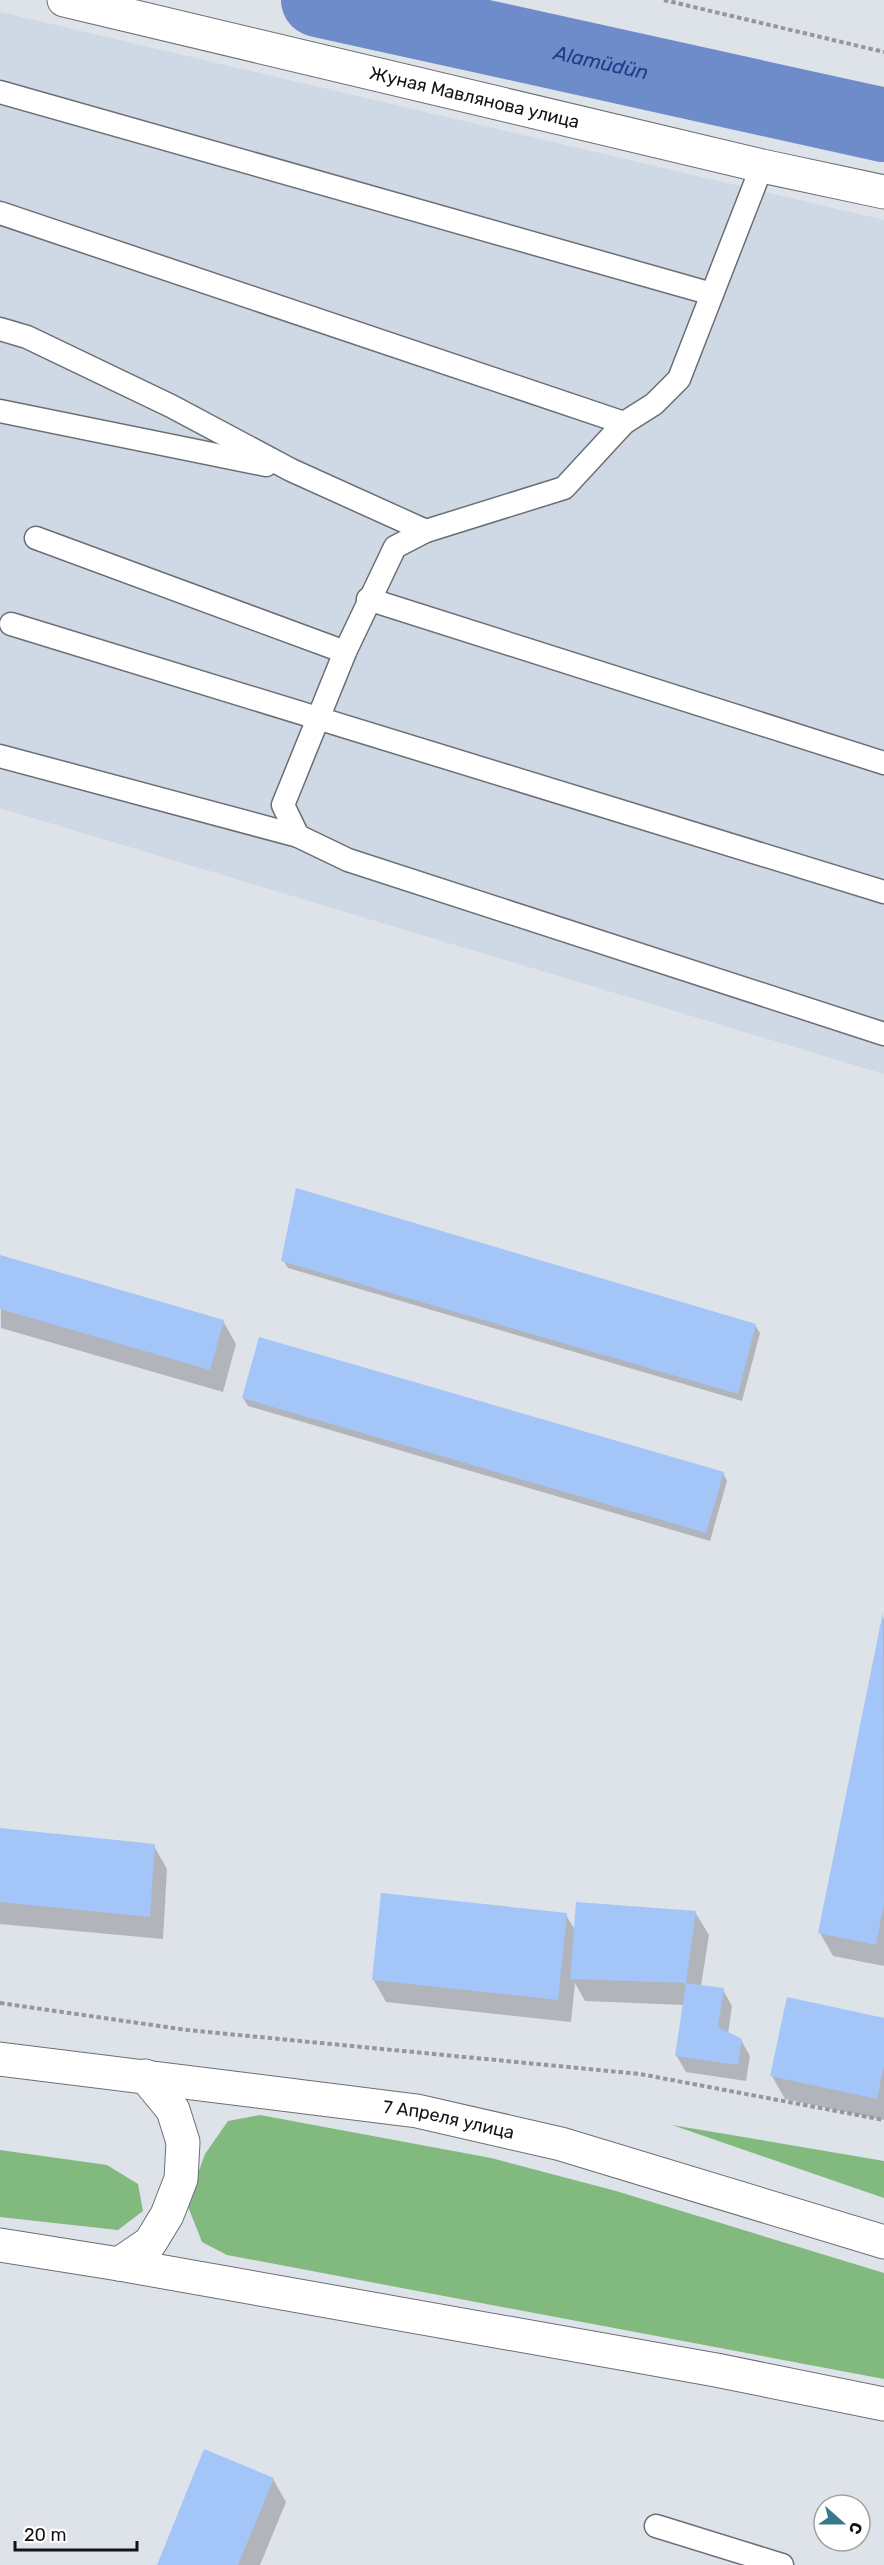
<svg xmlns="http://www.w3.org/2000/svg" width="884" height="2565" viewBox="0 0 884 2565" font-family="Rubik,sans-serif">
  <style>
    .built { fill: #cfd8e5 }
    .forest { fill: #81b97f }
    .shadow { fill: #0003 }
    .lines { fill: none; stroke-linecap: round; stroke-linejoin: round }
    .river { stroke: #6e8bca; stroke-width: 74 }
    .building { fill: #a3c5f8 }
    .service-casing { stroke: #6b6f75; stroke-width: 25 }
    .tertiary-casing { stroke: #6b6f75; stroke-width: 35 }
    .primary-casing { stroke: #6b6f75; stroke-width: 35 }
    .path { stroke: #94979d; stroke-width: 4; stroke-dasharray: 4.5 3; stroke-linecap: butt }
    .service { stroke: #fff; stroke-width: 22 }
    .tertiary { stroke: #fff; stroke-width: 33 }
    .primary { stroke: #fff; stroke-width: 33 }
    .labels { text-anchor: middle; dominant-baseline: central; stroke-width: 5; stroke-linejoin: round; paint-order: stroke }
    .street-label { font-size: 18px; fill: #111315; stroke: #fff }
    .water-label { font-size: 20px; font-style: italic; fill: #1e3b86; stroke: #fff }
  </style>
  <rect width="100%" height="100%" fill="#dee2e9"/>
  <!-- built -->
  <polygon class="built" points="0,12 884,220 884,1074 0,808"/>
  <!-- forest -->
  <g class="forest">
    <polygon points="260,2115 491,2158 616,2191 884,2273 884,2379 227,2255 202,2242 187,2204 205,2154 228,2121"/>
    <polygon points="672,2125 884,2161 884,2198"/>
    <polygon points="0,2150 107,2165 138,2184 143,2211 118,2230 0,2217"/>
  </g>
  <!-- shadow -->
  <g class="shadow">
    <polygon points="0,1257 223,1321 236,1344 223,1392 1,1328"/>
    <polygon points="283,1260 755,1325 760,1333 742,1401 288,1268"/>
    <polygon points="243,1398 723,1473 727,1481 710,1541 248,1406"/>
    <polygon points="884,1616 884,1966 833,1956 820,1933"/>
    <polygon points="0,1830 154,1846 167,1869 163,1939 0,1924"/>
    <polygon points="695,1912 709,1935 701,1986 723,1990 732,2006 728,2034 741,2040 750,2056 746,2081 686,2072 676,2055 684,2005 585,2001 575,1983 571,2022 386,2002 373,1979 566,1915 575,1930"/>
    <polygon points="884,2020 884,2120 785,2099 772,2076"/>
    <polygon points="273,2479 286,2502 260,2565 158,2565"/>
  </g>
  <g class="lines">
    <!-- river -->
    <path class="river" id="s1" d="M318 0 884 125"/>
  </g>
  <!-- building -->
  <g class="building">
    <polygon points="296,1188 756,1324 738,1394 281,1261"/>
    <polygon points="0,1255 224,1320 210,1370 0,1309"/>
    <polygon points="259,1337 724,1472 706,1533 242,1398"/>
    <polygon points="883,1612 884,1904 876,1945 818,1933"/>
    <polygon points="0,1828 155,1844 150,1917 0,1902"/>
    <polygon points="381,1893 567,1913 558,2000 372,1980"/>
    <polygon points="576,1902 696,1911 686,1983 570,1979"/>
    <polygon points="686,1983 724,1988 718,2027 742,2039 738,2065 675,2056"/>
    <polygon points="787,1997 884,2018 884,2066 877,2099 770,2076"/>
    <polygon points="204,2449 274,2478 238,2565 157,2565"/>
  </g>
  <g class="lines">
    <defs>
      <g id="service">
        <polyline points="0,92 712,294"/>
        <polyline points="762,166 679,379 654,404 624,423 564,488 426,531 395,547 345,652 283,805 298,836 348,860 884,1034"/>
        <polyline points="0,213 624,423"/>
        <polyline points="0,329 27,337 171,406 291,470 426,531"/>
        <polyline points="0,411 266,465"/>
        <polyline points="36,538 345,652"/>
        <polyline points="368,599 884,763"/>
        <polyline points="11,624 884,892"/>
        <polyline points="0,756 298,836"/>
        <polyline points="656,2526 782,2565"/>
      </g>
      <g id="tertiary">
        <path id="s2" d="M64 0 762 166 884 192"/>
      </g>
      <g id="primary">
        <path id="s3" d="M0 2059 417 2111 561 2144 884 2242"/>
        <polyline points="0,2245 119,2264 716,2370 884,2404"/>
        <polyline points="119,2264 150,2243 167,2215 181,2179 183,2142 173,2110 145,2076"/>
      </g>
    </defs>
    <!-- service casing -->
    <use href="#service" class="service-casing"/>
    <!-- tertiary casing -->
    <use href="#tertiary" class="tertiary-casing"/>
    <!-- primary casing -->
    <use href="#primary" class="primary-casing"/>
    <!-- path -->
    <g class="path">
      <polyline points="664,0 884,52"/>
      <polyline points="0,2003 187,2030 640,2074 884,2120"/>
    </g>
    <!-- service -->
    <use href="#service" class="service"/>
    <!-- tertiary -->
    <use href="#tertiary" class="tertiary"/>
    <!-- primary -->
    <use href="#primary" class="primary"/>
  </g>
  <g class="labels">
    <!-- street labels -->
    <g class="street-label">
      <text stroke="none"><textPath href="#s2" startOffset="422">Жуная Мавлянова улица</textPath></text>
      <text stroke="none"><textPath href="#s3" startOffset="453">7 Апреля улица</textPath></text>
    </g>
    <!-- water labels -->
    <g class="water-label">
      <text stroke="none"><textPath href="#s1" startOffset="290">Alamüdün</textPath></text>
    </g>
  </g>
  <!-- north arrow -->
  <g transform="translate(842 2523) rotate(111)"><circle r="28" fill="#ffffff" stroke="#a0a1a1" stroke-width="1.5"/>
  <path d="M0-4.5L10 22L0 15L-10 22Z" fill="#387a8b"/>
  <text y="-9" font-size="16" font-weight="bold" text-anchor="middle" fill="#111315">С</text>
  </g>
  <!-- scale -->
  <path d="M15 2541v9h122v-9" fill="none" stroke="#111315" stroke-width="3"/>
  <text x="24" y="2541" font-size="18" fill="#111315" stroke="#ffffff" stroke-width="4.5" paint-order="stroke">20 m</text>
</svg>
